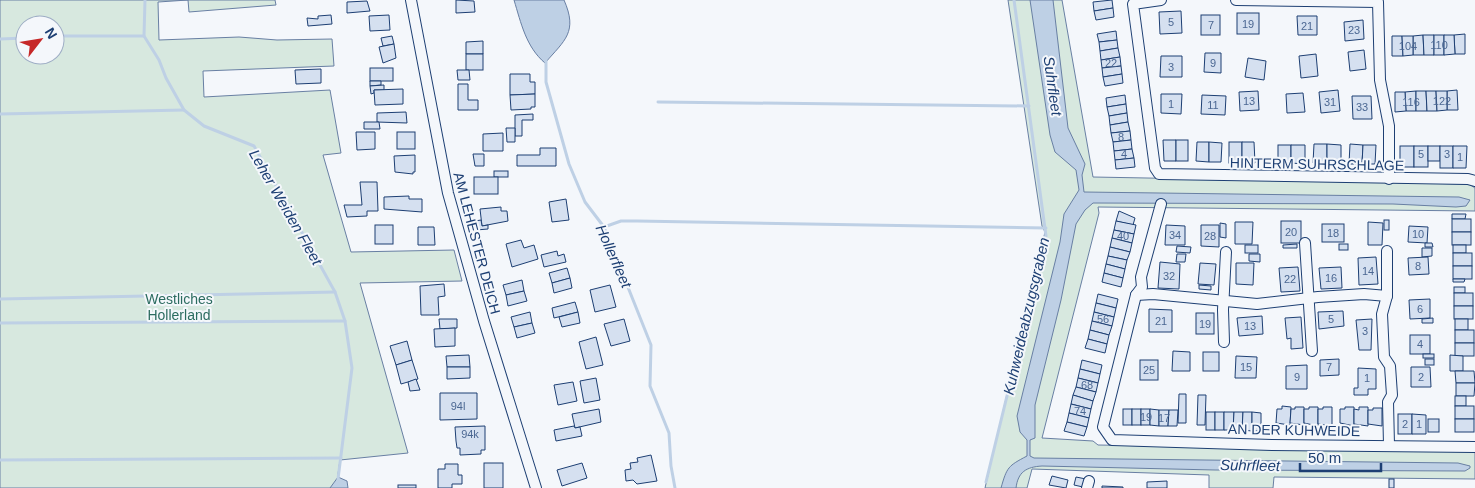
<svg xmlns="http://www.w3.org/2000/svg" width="1475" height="488" viewBox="0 0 1475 488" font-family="Arial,sans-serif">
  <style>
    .green { fill: #d7e8df; stroke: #687fa3; fill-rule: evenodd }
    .water { fill: #bed0e5; stroke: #687fa3 }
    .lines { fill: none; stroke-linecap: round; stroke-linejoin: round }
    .stream { stroke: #bed0e5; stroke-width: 3 }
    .building { fill: #d5e0f0; stroke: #1d3f73 }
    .minor-casing { stroke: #1d3f73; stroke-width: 12 }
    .minor { stroke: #f4f7fb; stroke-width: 10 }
    .labels { text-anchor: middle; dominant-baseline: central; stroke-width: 4; stroke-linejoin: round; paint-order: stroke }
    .number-label { font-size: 11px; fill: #4b6792 }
    .street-label { font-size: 14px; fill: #1d3f73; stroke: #f4f7fb }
    .park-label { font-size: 14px; fill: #2c6c60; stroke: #f4f7fb }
    .water-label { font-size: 15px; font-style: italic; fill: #1d3f73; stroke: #f4f7fb }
  </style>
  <rect width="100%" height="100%" fill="#f4f7fb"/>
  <!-- green -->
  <g class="green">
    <path d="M0 0H275L276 5 189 12 188 0 158 2 159 40 239 37 277 40 332 39 334 66 203 71 204 97 330 90 341 153 323 155 351 252 454 250 462 281 360 283 408 453 340 460 336 488H0ZM25 25H55V55H25Z"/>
    <polygon points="1008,0 1062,0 1093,177 1469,184 1475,188 1475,211 1098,207 1099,213 1042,438 1093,441 1098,445 1475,451 1475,479 1274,477 1273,488 1209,488 1209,475 1032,469 1027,488 985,488 1045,232 1042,226"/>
  </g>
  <!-- water -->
  <g class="water">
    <path d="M514 0H564C578 32 565 40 545 63 526 47 521 23 514 0Z"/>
    <path d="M1030 0H1053L1068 128 1085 164 1082 175 1084 192 1459 197 1470 200 1466 206 1456 207 1393 204 1093 203 1085 210 1076 224 1061 300 1035 405V438L1030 440V456L1034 458 1458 463 1470 466V468L1465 471 1215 470 1042 466C1026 467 1018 472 1016 488H1001C1007 467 1008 466 1027 456V440L1020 432 1017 416 1060 242 1064 214 1079 190 1076 170 1055 152 1050 135Z"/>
    <polygon points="338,477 347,481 348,488 330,488"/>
  </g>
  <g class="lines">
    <!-- stream -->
    <g class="stream">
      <polyline points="145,0 144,36 159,60 166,78 184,110 204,126 254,146 335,292 345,321 352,368 338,479"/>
      <polyline points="55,36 144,36"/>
      <polyline points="0,39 25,38"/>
      <polyline points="546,60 546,82 569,164 585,202 604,227 651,345 650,386 669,433 671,466 675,488"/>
      <polyline points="658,102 1029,106"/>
      <polyline points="0,114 184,110"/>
      <polyline points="604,227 621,221 637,221 1046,228"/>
      <polyline points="0,299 335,292"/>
      <polyline points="0,323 345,321"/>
      <polyline points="0,460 341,458"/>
      <polyline points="986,482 1046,236 1014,0"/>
    </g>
  </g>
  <!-- building -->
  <g class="building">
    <polygon points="456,0 474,1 475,12 456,13"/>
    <polygon points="1112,0 1113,8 1094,11 1093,2"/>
    <polygon points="367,1 370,11 347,13 347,2"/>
    <polygon points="1113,8 1114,17 1096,20 1094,11"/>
    <polygon points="1181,11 1182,33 1160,34 1159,12"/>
    <rect x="1237" y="13" width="22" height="21"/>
    <polygon points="331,15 332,24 308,26 307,18 318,19 318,16"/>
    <polygon points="389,15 390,30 370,31 369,16"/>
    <rect x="1201" y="15" width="19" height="20"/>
    <polygon points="1297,16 1317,16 1317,35 1298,35"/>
    <polygon points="1363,20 1364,39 1345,41 1344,22"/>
    <polygon points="1116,31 1117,40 1099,42 1097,34"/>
    <polygon points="1465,34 1465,54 1455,54 1454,35"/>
    <polygon points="1423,35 1424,55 1413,55 1413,36"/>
    <polygon points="1423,35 1434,35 1434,55 1424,55"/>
    <rect x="1434" y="35" width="10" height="20"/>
    <polygon points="1444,35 1454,35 1455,54 1444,55"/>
    <polygon points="392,36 394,44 383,46 381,38"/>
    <polygon points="1392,36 1402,36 1403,56 1392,56"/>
    <polygon points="1402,36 1413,36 1413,55 1403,56"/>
    <polygon points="1117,40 1118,48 1100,51 1099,42"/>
    <polygon points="483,41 483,54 466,54 466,42"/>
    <polygon points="394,44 396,58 383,63 379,47"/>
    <polygon points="1118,48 1120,57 1101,60 1100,51"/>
    <polygon points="1364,50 1366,69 1350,71 1348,52"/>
    <polygon points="1205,53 1221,53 1221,73 1204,72"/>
    <rect x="466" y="54" width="17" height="16"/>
    <polygon points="1316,54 1318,76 1301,78 1299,56"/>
    <polygon points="1161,56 1182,56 1182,77 1160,77"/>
    <polygon points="1120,57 1121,66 1102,68 1101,60"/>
    <polygon points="1248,58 1266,61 1264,80 1245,77"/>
    <polygon points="1121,66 1122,74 1103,77 1102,68"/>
    <rect x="370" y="68" width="23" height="13"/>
    <polygon points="321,69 321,83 296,84 295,70"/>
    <polygon points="457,70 469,70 470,80 458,80"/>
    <polygon points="510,74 530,74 530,82 535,82 535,94 510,95"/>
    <polygon points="1122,74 1123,83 1105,86 1103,77"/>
    <polygon points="370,81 381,81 381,85 370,86"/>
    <polygon points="458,84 468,84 468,100 478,100 478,110 458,110"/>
    <polygon points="384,85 384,90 374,90 374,93 371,94 370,86"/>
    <polygon points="403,89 403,104 375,105 374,90"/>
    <polygon points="1338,90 1340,111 1321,113 1319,92"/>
    <polygon points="1457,90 1458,110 1447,110 1447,91"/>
    <polygon points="1258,91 1259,110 1240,111 1239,92"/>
    <polygon points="1416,91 1416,111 1406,111 1405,92"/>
    <polygon points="1416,91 1426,91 1427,111 1416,111"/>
    <polygon points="1426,91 1436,91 1437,111 1427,111"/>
    <polygon points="1436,91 1447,91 1447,110 1437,111"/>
    <polygon points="1395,92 1405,92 1406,111 1395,112"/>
    <polygon points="1303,93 1305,112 1287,113 1286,94"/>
    <polygon points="535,94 535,107 531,107 531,109 511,110 510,95"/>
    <polygon points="1161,94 1182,94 1181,114 1161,113"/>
    <polygon points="1125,95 1126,104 1107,107 1106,98"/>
    <polygon points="1202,95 1226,96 1225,115 1201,114"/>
    <polygon points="1352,96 1371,96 1372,119 1353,119"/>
    <polygon points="1126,104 1127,113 1109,116 1107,107"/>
    <polygon points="406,112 407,123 377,122 377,113"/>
    <polygon points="1127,113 1128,122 1110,125 1109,116"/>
    <polygon points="533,114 533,120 522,120 522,136 515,136 515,115"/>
    <polygon points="364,122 379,122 380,129 364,129"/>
    <polygon points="1128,122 1130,131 1111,133 1110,125"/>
    <polygon points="506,128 515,128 515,142 507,142"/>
    <polygon points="1130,131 1131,140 1113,142 1111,133"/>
    <polygon points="356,132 375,132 375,149 357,150"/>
    <rect x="397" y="132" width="18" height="17"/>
    <polygon points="503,133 503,151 483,151 483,134"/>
    <polygon points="1131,140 1132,149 1114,151 1113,142"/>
    <polygon points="1163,140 1176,140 1176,161 1164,161"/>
    <rect x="1176" y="140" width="12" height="21"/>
    <polygon points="1197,142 1209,142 1209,162 1196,161"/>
    <polygon points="1209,142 1222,143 1221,162 1209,162"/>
    <rect x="1229" y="142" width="13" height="21"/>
    <polygon points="1242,142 1254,142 1255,163 1242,163"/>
    <polygon points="1314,144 1327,144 1327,163 1313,163"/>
    <polygon points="1327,144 1341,145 1341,164 1327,163"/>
    <polygon points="1350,144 1363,145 1362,164 1349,164"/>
    <rect x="1278" y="145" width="13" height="18"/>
    <polygon points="1291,145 1305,145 1305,164 1291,163"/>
    <polygon points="1363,145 1376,145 1375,164 1362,164"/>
    <rect x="1400" y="146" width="14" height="21"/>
    <rect x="1414" y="146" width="14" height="21"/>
    <rect x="1428" y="146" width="12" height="15"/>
    <rect x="1440" y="146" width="13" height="22"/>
    <polygon points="1453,146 1467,146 1466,168 1453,168"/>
    <polygon points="540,148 556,148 556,166 517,166 517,155 540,155"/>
    <polygon points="1132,149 1134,158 1115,160 1114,151"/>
    <polygon points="473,154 484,154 484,166 475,166"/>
    <polygon points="415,155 415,172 413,172 413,174 395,172 394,156"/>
    <polygon points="1134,158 1135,167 1116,169 1115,160"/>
    <rect x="494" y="171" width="14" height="6"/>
    <rect x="474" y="177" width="24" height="17"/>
    <polygon points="360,182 377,182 378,211 367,211 367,216 347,217 344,205 362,205"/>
    <polygon points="409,196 409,199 422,199 422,212 384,209 384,197"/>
    <polygon points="566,199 569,220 552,222 549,202"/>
    <polygon points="501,207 501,211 507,211 508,221 482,226 480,209"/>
    <polygon points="1119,211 1135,218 1133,225 1116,221"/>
    <polygon points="1452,214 1466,214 1465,219 1452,219"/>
    <rect x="1452" y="219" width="19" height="13"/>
    <polygon points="481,220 482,226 488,225 488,229 476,230 475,221"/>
    <rect x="1384" y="220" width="5" height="10"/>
    <polygon points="1116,221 1136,225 1134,234 1114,230"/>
    <rect x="1281" y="221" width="20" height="22"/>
    <polygon points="1235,222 1253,222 1252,244 1235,244"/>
    <polygon points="1368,222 1383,223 1382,245 1368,245"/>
    <polygon points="1220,223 1226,224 1226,238 1220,237"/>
    <rect x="1322" y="224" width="22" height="18"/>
    <rect x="375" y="225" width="18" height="19"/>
    <polygon points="1166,225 1185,226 1185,245 1165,245"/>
    <polygon points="1201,225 1219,225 1219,247 1201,246"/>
    <polygon points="1409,226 1428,227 1427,243 1408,242"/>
    <polygon points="418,227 434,227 435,245 418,245"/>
    <polygon points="1114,230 1134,234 1132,243 1112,238"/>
    <rect x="1452" y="232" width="19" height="13"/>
    <polygon points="1112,238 1132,243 1130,252 1110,247"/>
    <polygon points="521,240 524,248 534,245 538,259 512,267 506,244"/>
    <polygon points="1425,243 1432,243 1433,247 1425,247"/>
    <polygon points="1297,244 1297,248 1283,248 1283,245"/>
    <rect x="1339" y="244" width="9" height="6"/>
    <rect x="1245" y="245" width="13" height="8"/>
    <rect x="1453" y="245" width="13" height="8"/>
    <polygon points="1177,246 1191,247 1190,253 1176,252"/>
    <polygon points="1110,247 1130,252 1127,260 1108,256"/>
    <polygon points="1422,248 1432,248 1432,256 1422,257"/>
    <polygon points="557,251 558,256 564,254 566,262 544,267 541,255"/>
    <rect x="1453" y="253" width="19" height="13"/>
    <polygon points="1177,254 1186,254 1185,262 1176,262"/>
    <polygon points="1249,254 1260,254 1260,262 1249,261"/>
    <polygon points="1108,256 1127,260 1125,269 1106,264"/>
    <polygon points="1376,257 1378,284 1359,285 1358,258"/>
    <polygon points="1428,257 1429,274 1409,275 1408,258"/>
    <polygon points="1160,262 1180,264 1179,289 1158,288"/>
    <polygon points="1200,263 1216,264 1214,285 1198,284"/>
    <polygon points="1236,263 1254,263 1253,285 1236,284"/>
    <polygon points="1106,264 1125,269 1123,278 1104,273"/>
    <rect x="1453" y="266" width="19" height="13"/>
    <polygon points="1298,267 1300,291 1281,292 1279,268"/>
    <polygon points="1341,267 1342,288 1321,289 1319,268"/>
    <polygon points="567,268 570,278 552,283 549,273"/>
    <polygon points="1104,273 1123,278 1121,287 1102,282"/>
    <polygon points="570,278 572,288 554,293 552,283"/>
    <polygon points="1453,279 1465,279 1464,282 1453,282"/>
    <polygon points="522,280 524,291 506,295 503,285"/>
    <polygon points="444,284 445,296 438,297 439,315 421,315 420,286"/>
    <polygon points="610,285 616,307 595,312 590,290"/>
    <polygon points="1199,285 1211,286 1211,290 1199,289"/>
    <rect x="1454" y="287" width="11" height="6"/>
    <polygon points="524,291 527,301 508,306 506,295"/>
    <rect x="1454" y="293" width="19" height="13"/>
    <polygon points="1098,294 1118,299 1116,308 1096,303"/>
    <polygon points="1430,299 1430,318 1410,319 1409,300"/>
    <polygon points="575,302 578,312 554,318 552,308"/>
    <polygon points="1096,303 1116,308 1114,317 1094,312"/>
    <rect x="1454" y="306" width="19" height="13"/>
    <polygon points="1149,309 1172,310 1172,332 1149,332"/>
    <polygon points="1343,311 1344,326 1319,329 1318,312"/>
    <polygon points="530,312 532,323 514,327 511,317"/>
    <polygon points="578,312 580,323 562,327 559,317"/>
    <polygon points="1094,312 1114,317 1112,326 1092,321"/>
    <rect x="1196" y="313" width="18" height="21"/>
    <polygon points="1262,316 1263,334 1239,336 1237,318"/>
    <polygon points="1301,317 1303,348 1291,349 1291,338 1287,339 1285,318"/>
    <polygon points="1433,318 1433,323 1422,323 1422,319"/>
    <polygon points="439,319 457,319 457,328 440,329"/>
    <polygon points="624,319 630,341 611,346 604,324"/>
    <polygon points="1372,319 1371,350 1359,350 1356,320"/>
    <rect x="1455" y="319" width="13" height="11"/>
    <polygon points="1092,321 1112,326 1109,335 1090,330"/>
    <polygon points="532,323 535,333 517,338 514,327"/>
    <polygon points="455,328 455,346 435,347 434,329"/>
    <polygon points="1090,330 1109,335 1107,344 1088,339"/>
    <rect x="1455" y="330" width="19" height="13"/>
    <rect x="1410" y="335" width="20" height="19"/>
    <polygon points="596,337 603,365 586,369 579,342"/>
    <polygon points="1088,339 1107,344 1105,353 1085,348"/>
    <polygon points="407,341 412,360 396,365 390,346"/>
    <rect x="1455" y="343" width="19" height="13"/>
    <polygon points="1173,351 1190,352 1190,371 1172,371"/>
    <rect x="1203" y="352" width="16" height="19"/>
    <rect x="1423" y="354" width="11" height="4"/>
    <polygon points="469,355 470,367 447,367 446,356"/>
    <polygon points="1450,355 1463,356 1463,371 1450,371"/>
    <polygon points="1236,356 1257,357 1256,378 1235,378"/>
    <polygon points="1339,359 1339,375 1320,376 1320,360"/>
    <rect x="1425" y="359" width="9" height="6"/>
    <polygon points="412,360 418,379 401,384 396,365"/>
    <polygon points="1082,360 1102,365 1100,374 1080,369"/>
    <rect x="1140" y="360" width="18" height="20"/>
    <polygon points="1307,365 1307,389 1286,389 1286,366"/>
    <polygon points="447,367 470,367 470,378 447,379"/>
    <polygon points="1411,367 1430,367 1431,387 1411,387"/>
    <polygon points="1358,368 1376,369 1376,389 1368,389 1368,395 1354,395 1354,388 1358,388"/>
    <polygon points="1080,369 1100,374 1098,383 1078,378"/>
    <polygon points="1455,371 1474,371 1475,383 1456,383"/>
    <polygon points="596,378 600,400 584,403 580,381"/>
    <polygon points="1078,378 1098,383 1096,392 1076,387"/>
    <polygon points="416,379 420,390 410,391 408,382"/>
    <polygon points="573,382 577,401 558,405 554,385"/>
    <polygon points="1456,383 1475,383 1474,396 1456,396"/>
    <polygon points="1076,387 1096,392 1093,401 1073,395"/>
    <polygon points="440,393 477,393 477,419 440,420"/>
    <polygon points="1179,394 1186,394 1186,423 1178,423"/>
    <polygon points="1073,395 1093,401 1091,409 1071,404"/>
    <polygon points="1198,395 1206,395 1205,425 1197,425"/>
    <rect x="1455" y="396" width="11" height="10"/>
    <polygon points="1071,404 1091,409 1089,418 1069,413"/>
    <polygon points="1282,406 1291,407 1290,425 1276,423 1277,409 1282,409"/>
    <rect x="1455" y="406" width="19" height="13"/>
    <polygon points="1295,407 1304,407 1304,425 1290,423 1291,409 1295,409"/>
    <polygon points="1309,407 1318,407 1318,426 1304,423 1304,409 1309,409"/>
    <polygon points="1323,407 1332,407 1332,426 1318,424 1318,409 1323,409"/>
    <polygon points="1345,407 1354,407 1354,426 1340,423 1340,409 1345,409"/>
    <polygon points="1359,407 1368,407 1368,426 1354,424 1354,409 1359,410"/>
    <polygon points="1373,408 1382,408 1382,426 1368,424 1368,410 1373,410"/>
    <polygon points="599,409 601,422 575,428 572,414"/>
    <rect x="1123" y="409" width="9" height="16"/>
    <rect x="1132" y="409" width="9" height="16"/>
    <rect x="1141" y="409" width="9" height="16"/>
    <polygon points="1150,409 1159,410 1159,426 1150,425"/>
    <polygon points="1159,410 1169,410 1168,426 1159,426"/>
    <polygon points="1169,410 1178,410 1177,426 1168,426"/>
    <rect x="1206" y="412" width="9" height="18"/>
    <rect x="1215" y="412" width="9" height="18"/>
    <polygon points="1224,412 1234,412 1233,430 1224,430"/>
    <polygon points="1234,412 1243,412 1242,430 1233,430"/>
    <polygon points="1243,412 1252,412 1252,431 1242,430"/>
    <polygon points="1252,412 1261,413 1261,431 1252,431"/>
    <polygon points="1069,413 1089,418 1087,427 1067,422"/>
    <rect x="1398" y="414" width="14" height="20"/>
    <polygon points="1412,414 1426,415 1426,434 1412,434"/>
    <rect x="1428" y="419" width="11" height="13"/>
    <rect x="1455" y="419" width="19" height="13"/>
    <polygon points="1067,422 1087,427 1084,436 1064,431"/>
    <polygon points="485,426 485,450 481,450 481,454 460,455 460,448 457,448 456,441 455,427"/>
    <polygon points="574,426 575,428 580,427 582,436 556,441 554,430"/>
    <polygon points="651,455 657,481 637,484 633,480 626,481 625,470 631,469 630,463 638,462 637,458"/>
    <rect x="484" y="463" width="19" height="25"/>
    <polygon points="582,463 587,478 562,486 557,470"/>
    <polygon points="445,464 458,464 458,475 462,475 462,484 452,484 452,488 438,488 438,469 445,469"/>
    <polygon points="1052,476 1068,480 1066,488 1049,485"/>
    <polygon points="1076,477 1086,479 1083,487 1074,485"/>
    <rect x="1389" y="479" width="5" height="9"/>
    <polygon points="1167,481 1167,488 1147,488 1147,482"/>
    <rect x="398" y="485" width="18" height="3"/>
    <polygon points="1102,486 1123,487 1123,488 1102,488"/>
  </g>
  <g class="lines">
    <defs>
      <g id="minor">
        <polyline points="411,0 448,193 484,321 536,488"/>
        <polyline points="1161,0 1133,4 1155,168 1159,174 1468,179 1475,181"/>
        <polyline points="1236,0 1378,2 1380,80 1389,126 1389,179"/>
        <polyline points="1161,204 1141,277 1142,287 1136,295 1103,427 1112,440 1272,445 1475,447"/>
        <polyline points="1305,243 1312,351"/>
        <polyline points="1136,295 1153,294 1257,304 1318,297 1364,294 1387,296 1387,251"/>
        <polyline points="1387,296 1382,314 1384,357 1390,366 1392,395 1388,402 1389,445"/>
        <polyline points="1224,342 1223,310 1226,252"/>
        <polyline points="1087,488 1089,481"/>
      </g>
    </defs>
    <!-- minor casing -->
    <use href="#minor" class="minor-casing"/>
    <!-- minor -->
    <use href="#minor" class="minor"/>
  </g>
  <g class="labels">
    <!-- number labels -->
    <g class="number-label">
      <text x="1171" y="22">5</text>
      <text x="1248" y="24">19</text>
      <text x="1211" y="25">7</text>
      <text x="1307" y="26">21</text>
      <text x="1354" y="30">23</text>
      <text x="1439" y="45">110</text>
      <text x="1408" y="46">104</text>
      <text x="1111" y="63">22</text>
      <text x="1213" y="63">9</text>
      <text x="1171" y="67">3</text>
      <text x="1249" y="101">13</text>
      <text x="1442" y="101">122</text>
      <text x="1330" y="102">31</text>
      <text x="1411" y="102">116</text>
      <text x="1171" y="104">1</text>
      <text x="1213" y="105">11</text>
      <text x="1362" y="107">33</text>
      <text x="1121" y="137">8</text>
      <text x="1124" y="154">4</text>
      <text x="1421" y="154">5</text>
      <text x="1447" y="154">3</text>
      <text x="1460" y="157">1</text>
      <text x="1291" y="232">20</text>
      <text x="1333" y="233">18</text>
      <text x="1418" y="234">10</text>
      <text x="1175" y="235">34</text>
      <text x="1123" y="236">40</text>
      <text x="1210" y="236">28</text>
      <text x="1418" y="266">8</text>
      <text x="1368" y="271">14</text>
      <text x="1169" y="276">32</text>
      <text x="1331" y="278">16</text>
      <text x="1290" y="279">22</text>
      <text x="1420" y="309">6</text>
      <text x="1103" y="319">56</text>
      <text x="1331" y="319">5</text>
      <text x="1161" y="321">21</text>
      <text x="1205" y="324">19</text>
      <text x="1250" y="326">13</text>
      <text x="1365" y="331">3</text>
      <text x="1420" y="344">4</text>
      <text x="1246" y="367">15</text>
      <text x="1329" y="367">7</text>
      <text x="1149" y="370">25</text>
      <text x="1297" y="377">9</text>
      <text x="1421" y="377">2</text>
      <text x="1367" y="378">1</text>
      <text x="1087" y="385">68</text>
      <text x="458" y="406">94l</text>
      <text x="1080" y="411">74</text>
      <text x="1146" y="417">19</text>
      <text x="1164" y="418">17</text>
      <text x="1405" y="424">2</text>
      <text x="1419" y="424">1</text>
      <text x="470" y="434">94k</text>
    </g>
    <!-- street labels -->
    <g class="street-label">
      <text transform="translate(1317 164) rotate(1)">HINTERM SUHRSCHLAGE</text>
      <text transform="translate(477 243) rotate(75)">AM LEHESTER DEICH</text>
      <text transform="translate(1294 430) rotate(1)">AN DER KUHWEIDE</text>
    </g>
    <!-- park labels -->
    <g class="park-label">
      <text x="179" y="299">Westliches<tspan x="179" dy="16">Hollerland</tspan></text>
    </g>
    <!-- water labels -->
    <g class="water-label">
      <text transform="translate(1053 86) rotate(82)">Suhrfleet</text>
      <text transform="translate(286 207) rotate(60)">Leher Weiden Fleet</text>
      <text transform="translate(614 256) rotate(66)">Hollerfleet</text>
      <text transform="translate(1026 316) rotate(-77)">Kuhweideabzugsgraben</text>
      <text transform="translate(1250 465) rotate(1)">Suhrfleet</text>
    </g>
  </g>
  <!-- north arrow -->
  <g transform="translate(40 40) rotate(59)"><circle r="24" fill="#f4f7fb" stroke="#9eadc5"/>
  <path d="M0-4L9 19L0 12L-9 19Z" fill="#c62828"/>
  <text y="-8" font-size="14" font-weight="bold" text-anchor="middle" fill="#1d3f73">N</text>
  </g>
  <!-- scale -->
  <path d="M1300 463v8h81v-8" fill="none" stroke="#1d3f73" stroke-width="2.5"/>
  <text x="1308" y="463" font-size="15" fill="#1d3f73" stroke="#f4f7fb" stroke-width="4" paint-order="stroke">50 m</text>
</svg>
